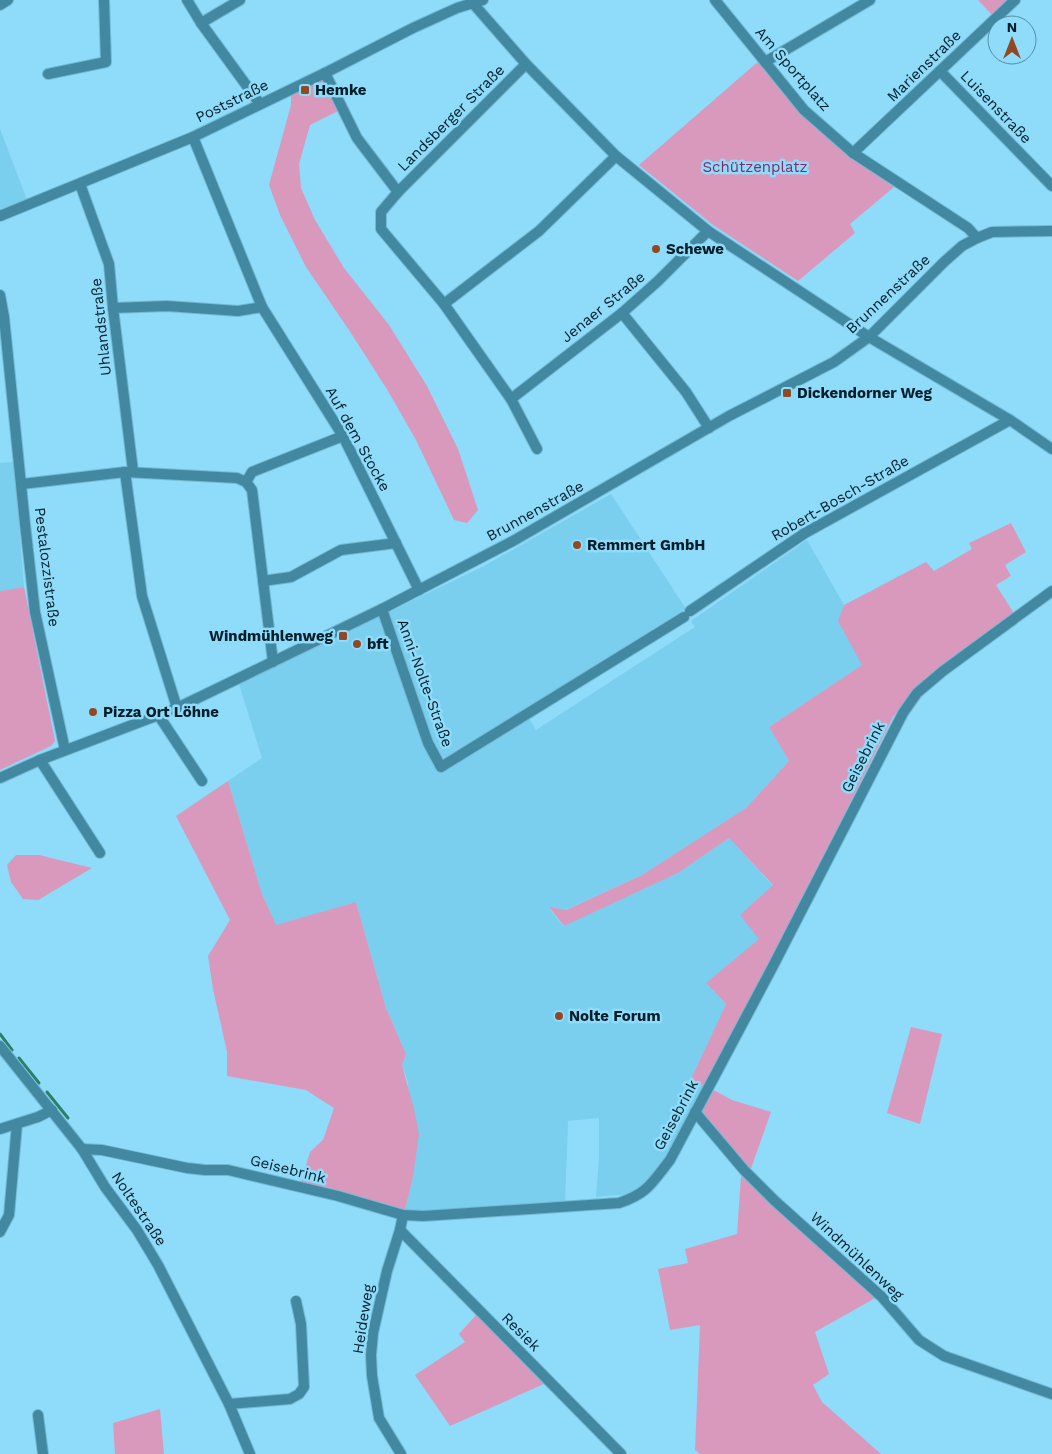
<svg xmlns="http://www.w3.org/2000/svg" width="1052" height="1454" viewBox="0 0 1052 1454" font-family="'Work Sans',sans-serif">
  <style>
    .built { fill: #7aceee }
    .green { fill: #d999bd }
    .lines { fill: none; stroke-linecap: round; stroke-linejoin: round }
    .stream { stroke: #2c8067; stroke-width: 3 }
    .minor-casing { stroke: #74b9d4; stroke-width: 12 }
    .tertiary-casing { stroke: #74b9d4; stroke-width: 12 }
    .minor { stroke: #4388a1; stroke-width: 10 }
    .tertiary { stroke: #4388a1; stroke-width: 10 }
    .poi-dot { fill: #904825; stroke: #8edbfa; stroke-width: 2 }
    .labels { text-anchor: middle; dominant-baseline: central; stroke-width: 5; stroke-linejoin: round; paint-order: stroke }
    .street-label { font-size: 15px; fill: #001e29; stroke: #8edbfa }
    .poi-label { font-size: 15px; font-weight: bold; fill: #001e29; stroke: #8edbfa; text-anchor: start }
    .park-label { font-size: 15px; fill: #882966; stroke: #8edbfa }
  </style>
  <rect width="100%" height="100%" fill="#8edbfa"/>
  <!-- built -->
  <g class="built">
    <polygon points="0,129 27,200 0,211"/>
    <polygon points="14,462 24,587 0,591 0,463"/>
    <polygon points="611,494 686,609 524,710 536,730 695,627 691,621 807,540 844,605 839,621 863,665 769,727 789,761 746,808 642,875 565,910 549,908 563,926 678,873 729,838 773,886 760,939 706,983 726,1004 690,1081 708,1087 668,1159 633,1196 618,1195 596,1197 599,1158 599,1118 568,1121 565,1201 435,1212 405,1210 413,1177 408,1082 402,1065 406,1054 386,1008 356,902 276,926 262,894 228,781 262,758 239,684 484,566"/>
  </g>
  <!-- green -->
  <g class="green">
    <polygon points="978,0 1007,0 992,15"/>
    <polygon points="760,60 851,157 894,187 850,224 855,233 798,281 713,225 639,165"/>
    <polygon points="325,78 340,110 310,125 299,164 301,188 315,220 344,268 389,325 427,386 458,449 478,510 467,523 454,520 416,440 388,391 349,330 306,267 280,215 269,185 291,105 291,94"/>
    <polygon points="1011,523 1026,552 1005,565 1011,576 996,585 1015,615 912,692 893,717 708,1087 732,1100 771,1112 748,1177 877,1297 815,1332 829,1374 813,1385 822,1402 881,1454 700,1454 695,1450 700,1325 670,1330 658,1269 688,1263 685,1249 737,1234 742,1163 695,1114 708,1087 690,1081 726,1004 706,983 759,939 740,915 773,885 729,838 678,873 564,926 549,907 566,910 642,875 746,808 789,761 769,727 862,665 838,621 844,605 926,562 934,571 972,549 969,543"/>
    <polygon points="24,587 55,741 51,746 0,770 0,591"/>
    <polygon points="228,781 262,894 276,925 356,902 386,1008 406,1054 402,1065 414,1109 419,1134 413,1177 405,1210 301,1183 310,1152 323,1140 334,1108 306,1090 227,1076 227,1052 213,989 208,956 230,920 176,816"/>
    <polygon points="16,855 39,855 92,868 38,900 23,899 11,882 7,865"/>
    <polygon points="911,1027 942,1034 920,1124 887,1113"/>
    <polygon points="477,1314 546,1383 450,1426 415,1375 465,1342 459,1334"/>
    <polygon points="160,1409 164,1454 115,1454 113,1423"/>
  </g>
  <g class="lines">
    <!-- stream -->
    <g class="stream">
      <polyline points="0,1034 12,1050"/>
      <polyline points="19,1058 39,1083"/>
      <polyline points="47,1092 68,1118"/>
    </g>
    <defs>
      <g id="minor">
        <polyline points="187,0 201,23 260,104"/>
        <polyline points="470,0 526,64 616,156 708,231 869,337 1010,420 1052,449"/>
        <polyline points="715,0 804,110 853,153 968,228 977,238"/>
        <polyline points="0,5 8,0"/>
        <polyline points="201,23 240,0"/>
        <polyline points="765,62 870,0"/>
        <polyline points="526,64 398,192 381,212 381,229 444,304 511,399 537,449"/>
        <polyline points="940,71 1052,186"/>
        <polyline points="325,73 357,138 398,192"/>
        <polyline points="48,74 106,62 104,0"/>
        <polyline points="193,137 262,307 343,436 419,590"/>
        <polyline points="853,153 1015,0"/>
        <polyline points="80,184 109,264 113,308 133,471"/>
        <polyline points="0,216 193,137 325,73 413,28 457,8 483,0"/>
        <polyline points="0,295 4,317 25,524 35,612 65,750"/>
        <polyline points="444,304 539,231 616,156"/>
        <polyline points="113,308 167,306 238,311 262,307"/>
        <polyline points="622,313 686,392 709,428"/>
        <polyline points="511,399 622,313 658,281 708,231"/>
        <polyline points="125,472 142,596 177,708"/>
        <polyline points="246,482 252,472 343,436"/>
        <polyline points="22,484 125,472 237,478 246,482 252,490 273,662"/>
        <polyline points="263,581 291,577 341,550 396,543"/>
        <polyline points="382,609 428,743 441,767 684,617"/>
        <polyline points="690,611 805,533 1010,420"/>
        <polyline points="159,716 202,781"/>
        <polyline points="40,760 100,853"/>
        <polyline points="0,1046 82,1149 105,1187 137,1230 158,1265 229,1404 250,1454"/>
        <polyline points="695,1112 744,1170 775,1201 882,1297 919,1340 944,1356 1052,1394"/>
        <polyline points="0,1129 38,1117 52,1110"/>
        <path d="M82 1149 102 1150 187 1168 205 1170H228L338 1196 403 1215 424 1216 619 1203C647 1194 652 1183 670 1160L772 968 903 713 917 693 943 671 1052 591"/>
        <polyline points="400,1230 621,1454"/>
        <polyline points="0,1232 9,1215 17,1124"/>
        <polyline points="229,1404 290,1399 299,1394 304,1387 301,1324 296,1301"/>
        <polyline points="38,1415 43,1454"/>
        <polyline points="401,1454 379,1418 372,1376 371,1355 373,1333 387,1271 400,1230 403,1215"/>
      </g>
      <polyline id="tertiary" points="0,778 40,760 177,708 382,609 513,541 729,416 834,362 869,337 944,262 962,246 977,238 992,232 1052,231"/>
    </defs>
    <!-- minor casing -->
    <use href="#minor" class="minor-casing"/>
    <!-- tertiary casing -->
    <use href="#tertiary" class="tertiary-casing"/>
    <!-- minor -->
    <use href="#minor" class="minor"/>
    <!-- tertiary -->
    <use href="#tertiary" class="tertiary"/>
  </g>
  <!-- markers -->
  <g class="poi-dot">
    <rect x="300" y="85" width="10" height="10" rx="2.5"/>
    <circle cx="656" cy="249" r="5"/>
    <rect x="782" y="388" width="10" height="10" rx="2.5"/>
    <circle cx="577" cy="545" r="5"/>
    <rect x="338" y="631" width="10" height="10" rx="2.5"/>
    <circle cx="357" cy="644" r="5"/>
    <circle cx="93" cy="712" r="5"/>
    <circle cx="559" cy="1016" r="5"/>
  </g>
  <g class="labels">
    <!-- street labels -->
    <g class="street-label">
      <text transform="translate(924 66) rotate(-44)">Marienstraße</text>
      <text transform="translate(793 69) rotate(49)">Am Sportplatz</text>
      <text transform="translate(232 101) rotate(-26)">Poststraße</text>
      <text transform="translate(996 107) rotate(46)">Luisenstraße</text>
      <text transform="translate(451 118) rotate(-45)">Landsberger Straße</text>
      <text transform="translate(888 294) rotate(-43)">Brunnenstraße</text>
      <text transform="translate(603 307) rotate(-39)">Jenaer Straße</text>
      <text transform="translate(101 327) rotate(-96)">Uhlandstraße</text>
      <text transform="translate(358 439) rotate(61)">Auf dem Stocke</text>
      <text transform="translate(840 498) rotate(-30)">Robert-Bosch-Straße</text>
      <text transform="translate(535 511) rotate(-29)">Brunnenstraße</text>
      <text transform="translate(47 567) rotate(83)">Pestalozzistraße</text>
      <text transform="translate(425 683) rotate(70)">Anni-Nolte-Straße</text>
      <text transform="translate(863 757) rotate(-63)">Geisebrink</text>
      <text transform="translate(676 1115) rotate(-62)">Geisebrink</text>
      <text transform="translate(288 1169) rotate(14)">Geisebrink</text>
      <text transform="translate(139 1209) rotate(56)">Noltestraße</text>
      <text transform="translate(857 1256) rotate(43)">Windmühlenweg</text>
      <text transform="translate(363 1319) rotate(-81)">Heideweg</text>
      <text transform="translate(521 1332) rotate(45)">Resiek</text>
    </g>
    <!-- poi labels -->
    <g class="poi-label">
      <text x="315" y="90">Hemke</text>
      <text x="666" y="249">Schewe</text>
      <text x="797" y="393">Dickendorner Weg</text>
      <text x="587" y="545">Remmert GmbH</text>
      <text x="333" y="636" text-anchor="end">Windmühlenweg</text>
      <text x="367" y="644">bft</text>
      <text x="103" y="712">Pizza Ort Löhne</text>
      <text x="569" y="1016">Nolte Forum</text>
    </g>
    <!-- park labels -->
    <g class="park-label">
      <text x="755" y="167">Schützenplatz</text>
    </g>
  </g>
  <!-- north arrow -->
  <g transform="translate(1012 40)"><circle r="24" fill="#8edbfa" stroke="#558fa6"/>
  <path d="M0-4L9 19L0 12L-9 19Z" fill="#904825"/>
  <text y="-8" font-size="14" font-weight="bold" text-anchor="middle" fill="#001e29">N</text>
  </g>
</svg>
